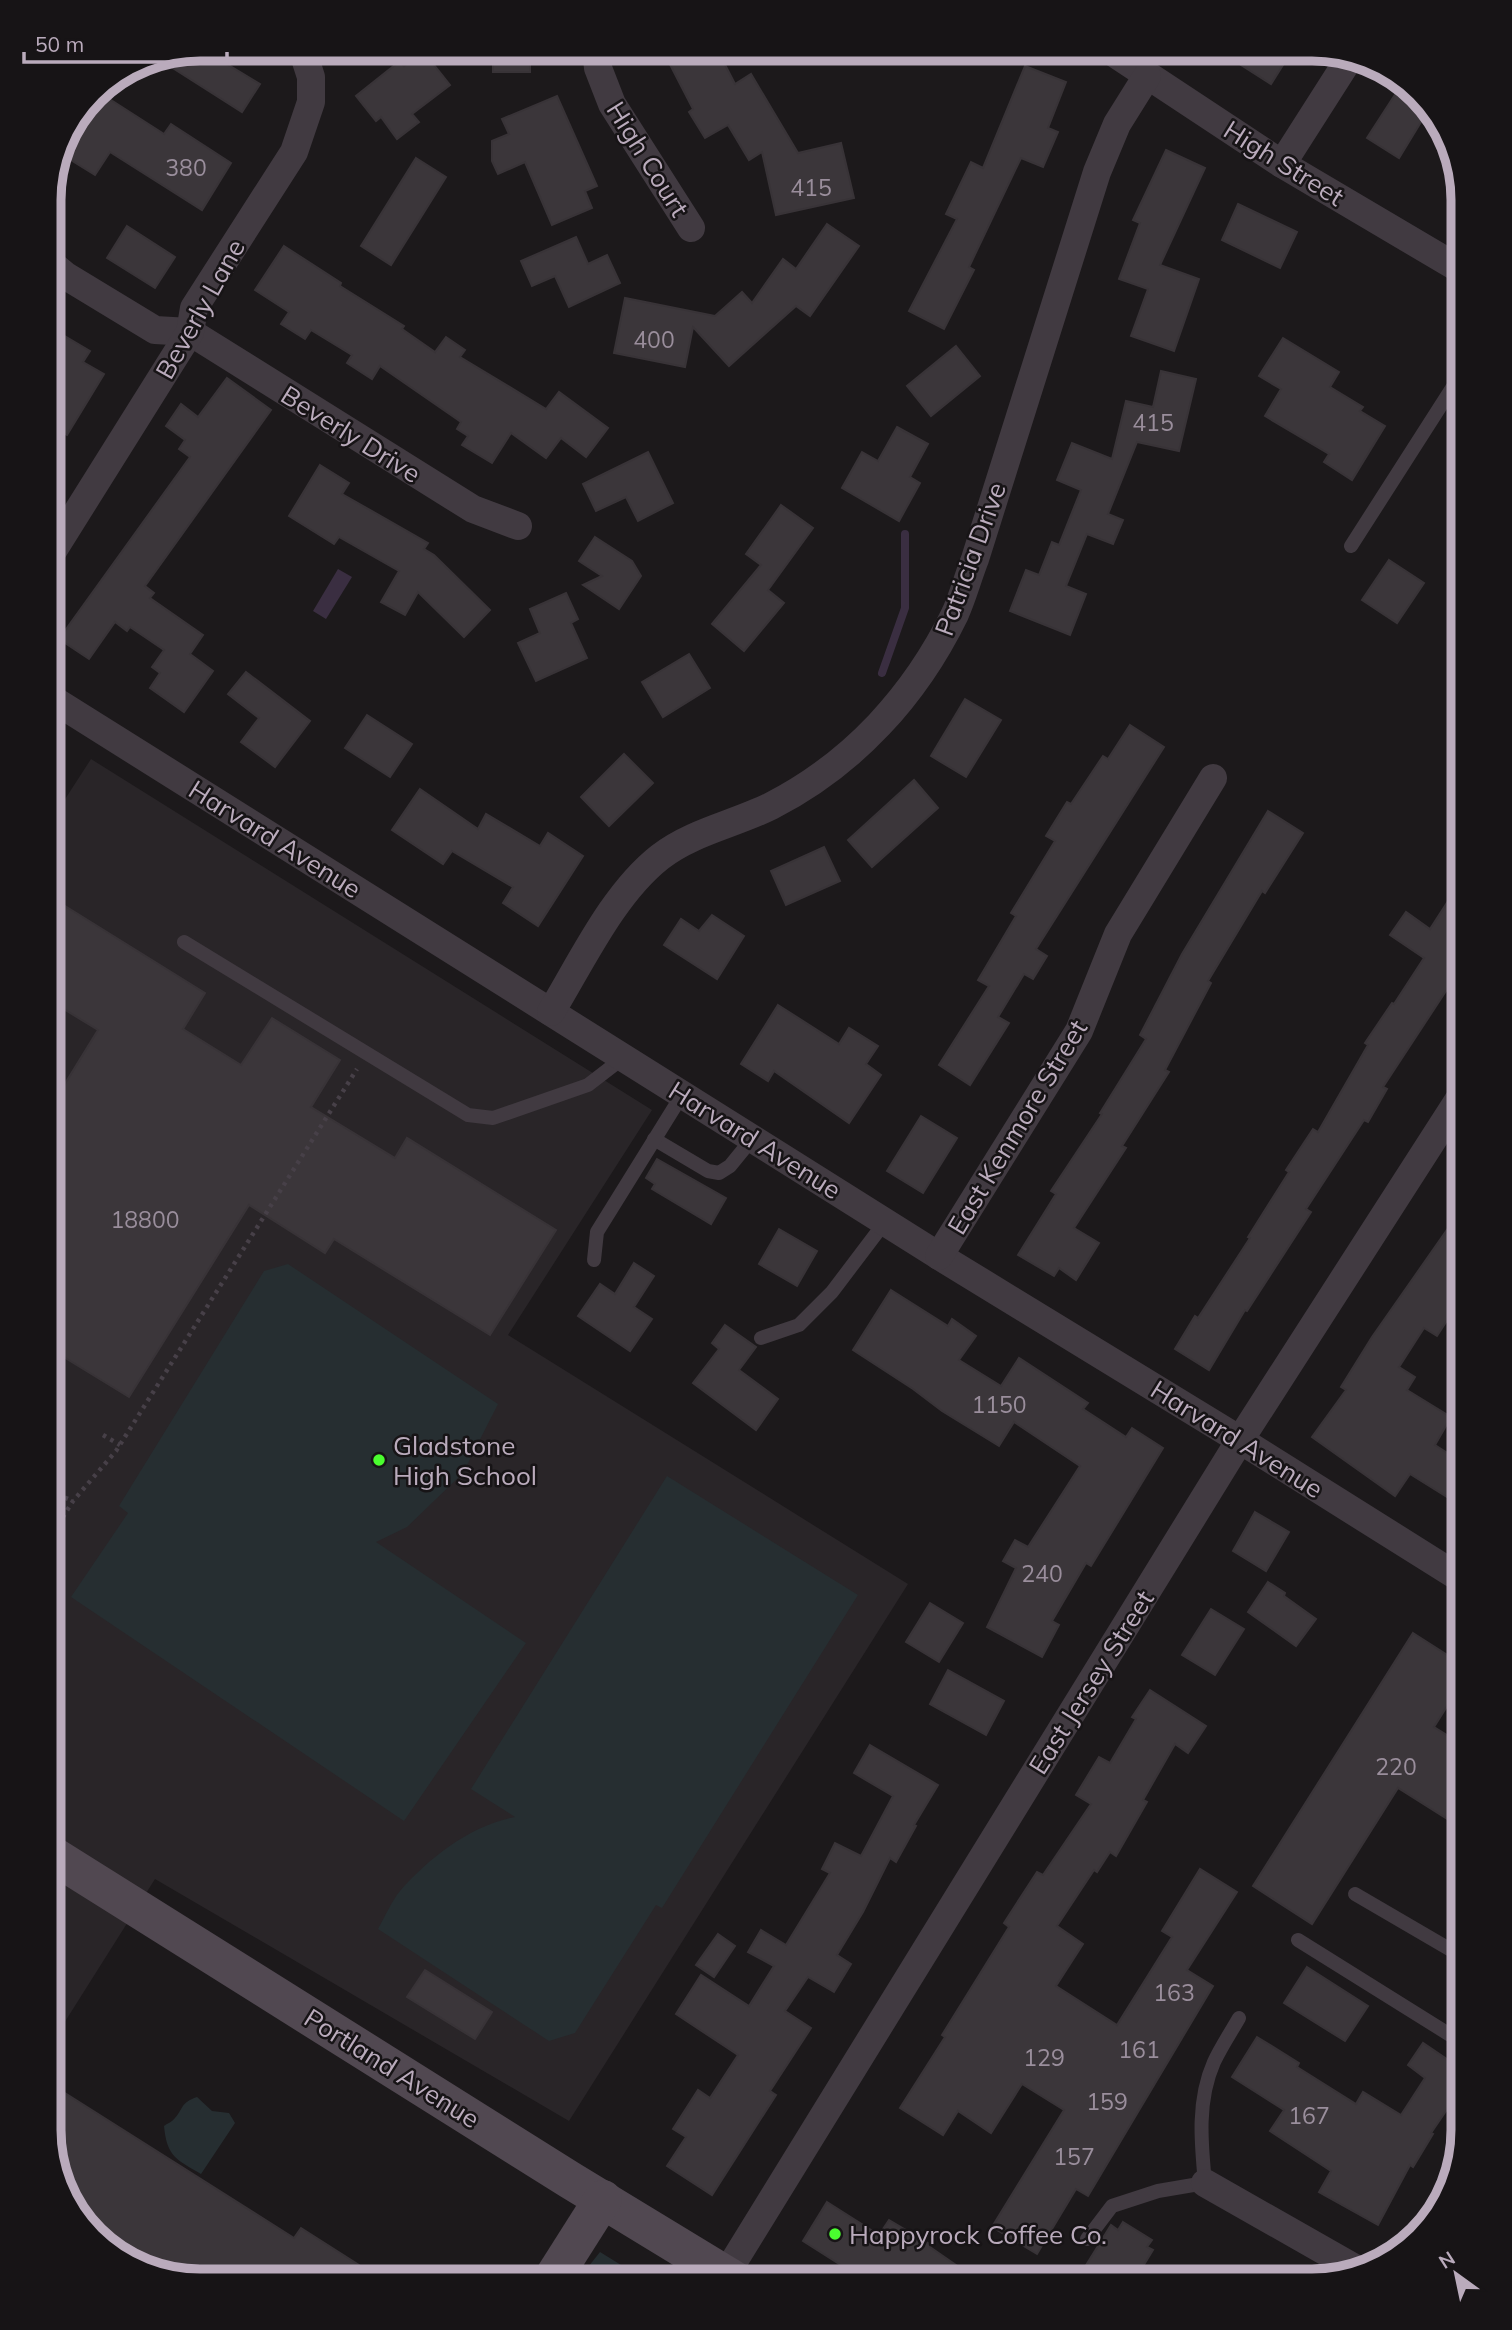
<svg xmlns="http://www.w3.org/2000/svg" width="1512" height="2330" viewBox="0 0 1512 2330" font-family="Mulish,sans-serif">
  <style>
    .built { fill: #292528 }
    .green { fill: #262e31 }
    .water { fill: #3a2e41 }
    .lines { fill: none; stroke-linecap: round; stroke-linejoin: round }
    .stream { stroke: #3a2e41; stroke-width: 8 }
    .building { fill: #3b363a; stroke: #383337; stroke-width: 2 }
    .path { stroke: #474048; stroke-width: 4.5; stroke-dasharray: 3.5 5; stroke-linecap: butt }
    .lane { stroke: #413a41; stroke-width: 14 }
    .street { stroke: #413a41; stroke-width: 28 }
    .secondary { stroke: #514851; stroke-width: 38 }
    .poi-dot { fill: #4afd2f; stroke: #171416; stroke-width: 2.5 }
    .labels { text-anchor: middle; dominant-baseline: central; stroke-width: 5; stroke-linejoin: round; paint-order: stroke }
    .number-label { font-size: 23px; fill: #9a8e9c }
    .street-label { font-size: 26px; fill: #baabbc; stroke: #171416 }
    .poi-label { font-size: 26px; fill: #baabbc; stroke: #171416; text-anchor: start }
    .rim { fill: none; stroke: #baabbc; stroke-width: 9 }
  </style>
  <rect width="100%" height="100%" fill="#1c191b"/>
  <!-- built -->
  <polygon class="built" points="91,759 652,1110 508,1335 908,1584 569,2121 155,1879 49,2047 49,824"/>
  <!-- green -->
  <g class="green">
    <polygon points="288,1264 498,1404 463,1473 407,1527 376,1542 526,1643 404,1821 71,1597 128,1513 119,1506 264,1271"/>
    <path d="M667 1476 858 1595 662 1908 656 1905 575 2033 549 2041 378 1929C385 1917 391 1902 400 1891 430 1857 470 1826 515 1817L471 1789Z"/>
    <path d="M197 2097 212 2111 229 2113 235 2123 201 2174C176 2159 167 2157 164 2126 168 2123 172 2122 175 2118 184 2108 180 2103 197 2097Z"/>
    <polygon points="600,2252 647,2281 577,2281"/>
  </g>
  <!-- water -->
  <polygon class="water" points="338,569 352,577 326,619 313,611"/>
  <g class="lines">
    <!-- stream -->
    <polyline class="stream" points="882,673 905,608 905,534"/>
  </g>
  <!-- building -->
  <g class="building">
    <polygon points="200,49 230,49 222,61 260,84 242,112 157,58"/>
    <rect x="493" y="49" width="37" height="23"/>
    <polygon points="662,49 717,49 735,84 751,74 798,153 841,143 854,198 776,215 762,152 749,160 728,125 705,138 689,112 693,109"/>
    <polygon points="1216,49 1293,49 1271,84"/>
    <polygon points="423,51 450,85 412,114 419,122 397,139 381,117 376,121 356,96 400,61 404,66"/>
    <polygon points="1025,66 1066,82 1048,128 1058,132 1043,167 1021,158 969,267 974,270 944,329 909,311 957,219 946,214 971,162 983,168"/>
    <polygon points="97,91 164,134 171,124 231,163 202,210 110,152 95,175 58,152 61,142"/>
    <polygon points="1396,93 1427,112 1399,158 1367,138"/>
    <polygon points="557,96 597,186 585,191 592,208 552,225 525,162 498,174 492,161 492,141 509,134 502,119"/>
    <polygon points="1166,150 1205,168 1160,265 1199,279 1174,351 1131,336 1148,289 1119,279 1140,223 1133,220"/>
    <polygon points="416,158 446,177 391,265 361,246"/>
    <polygon points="1238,204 1297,232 1280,268 1222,240"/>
    <polygon points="827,224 859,246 810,316 796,306 729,366 693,327 685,367 614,353 625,298 715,316 742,292 752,303 783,259 796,269"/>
    <polygon points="127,226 175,257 155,288 107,258"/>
    <polygon points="576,237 588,264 607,255 620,283 569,307 555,276 532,286 521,261"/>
    <polygon points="284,246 341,283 340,286 404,326 402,329 435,352 446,337 465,350 460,357 546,409 559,392 608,428 586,457 561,438 546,458 511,433 492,463 462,445 468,436 457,429 461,422 380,366 372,379 347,363 352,355 311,330 305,339 281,324 289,312 255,290"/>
    <polygon points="63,335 90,351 83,362 104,374 67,435 49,425 49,356"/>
    <polygon points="1283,338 1339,372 1330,387 1363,407 1360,411 1385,426 1352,480 1324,462 1329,454 1265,416 1281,389 1259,376"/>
    <polygon points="956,346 980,376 931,416 907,386"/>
    <polygon points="1161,371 1196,379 1179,451 1137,442 1108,514 1123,520 1113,544 1087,534 1066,586 1086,594 1070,635 1010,611 1026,570 1039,575 1052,542 1059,545 1081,490 1057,480 1072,443 1112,459 1126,401 1153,407"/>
    <polygon points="227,378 271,410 145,586 154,593 150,598 203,635 190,654 213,671 184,712 150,688 160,673 152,667 164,650 130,627 127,631 115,622 89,659 59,639 190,457 179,449 185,440 166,426 181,404 198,417"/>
    <polygon points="897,427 928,444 910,477 920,483 899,521 842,488 862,452 878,461"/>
    <polygon points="648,452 673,503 638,521 626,497 596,511 583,484"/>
    <polygon points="320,465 349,483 342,494 428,543 424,549 434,555 490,610 464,637 418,592 405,615 381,602 399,571 339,537 334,544 289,516"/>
    <polygon points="781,505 813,528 768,590 784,603 744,651 712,624 761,565 746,554"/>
    <polygon points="595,537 632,561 641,576 619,609 583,585 602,576 579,561"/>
    <polygon points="1389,560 1424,583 1397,623 1362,600"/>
    <polygon points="566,593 578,619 571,623 587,658 536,681 518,643 540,633 530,609"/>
    <polygon points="689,654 710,688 663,717 642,682"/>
    <polygon points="246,672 310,721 275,767 241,742 259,718 228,694"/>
    <polygon points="965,699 1001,720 966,777 931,756"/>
    <polygon points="367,715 412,744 390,777 345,748"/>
    <polygon points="1130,725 1164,747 1036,949 1047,956 1033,979 1024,974 998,1017 1009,1023 970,1085 939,1065 989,986 978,980 1016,916 1011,913 1055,841 1046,836 1067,802 1071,804 1103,756 1108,759"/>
    <polygon points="624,754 653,783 609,826 581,797"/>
    <polygon points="914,780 938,808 872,867 848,840"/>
    <polygon points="420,789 478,829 486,814 540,846 548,833 583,856 538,926 503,903 513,887 452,851 443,864 392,830"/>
    <polygon points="1268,811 1303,833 1265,893 1262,891 1208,981 1211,983 1165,1070 1169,1072 1122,1146 1126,1148 1074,1228 1099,1243 1076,1280 1059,1268 1054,1276 1018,1255 1056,1194 1051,1191 1102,1114 1100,1113 1146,1039 1140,1035 1182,954"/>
    <polygon points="824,847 840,881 786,905 771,871"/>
    <polygon points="1463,878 1463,965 1383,1087 1387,1089 1368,1122 1364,1120 1306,1209 1311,1212 1247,1311 1245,1310 1209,1370 1175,1349 1195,1316 1198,1318 1250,1238 1248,1237 1289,1172 1286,1170 1313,1129 1318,1132 1368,1045 1365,1043 1392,1003 1394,1004 1424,958 1390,935 1406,912 1430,929"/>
    <polygon points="49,896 205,993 183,1029 241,1065 272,1018 340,1060 311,1107 395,1158 407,1138 556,1230 490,1335 334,1239 325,1253 249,1205 129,1397 49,1348 49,1082 61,1090 98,1030 49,1000"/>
    <polygon points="712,915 744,936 717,979 664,945 681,919 699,931"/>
    <polygon points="778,1005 839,1044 849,1028 878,1046 866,1064 881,1075 849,1123 774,1071 768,1081 741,1064"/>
    <polygon points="921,1116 957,1138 923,1193 887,1171"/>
    <polygon points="657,1159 726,1198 711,1224 652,1189 655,1184 646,1178"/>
    <polygon points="1463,1207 1463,1281 1454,1294 1461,1299 1437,1336 1424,1328 1399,1367 1415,1377 1407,1390 1451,1417 1435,1445 1463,1463 1463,1507 1410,1474 1395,1496 1312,1437 1346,1390 1341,1387 1372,1337"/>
    <polygon points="779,1229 817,1251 797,1286 759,1264"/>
    <polygon points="634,1263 654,1276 634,1307 652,1319 630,1351 578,1316 600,1284 615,1294"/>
    <polygon points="891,1290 948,1326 952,1319 976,1336 959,1360 1001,1386 1019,1358 1088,1403 1083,1409 1126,1437 1132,1428 1163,1448 1091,1566 1086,1563 1052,1621 1059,1625 1042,1657 987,1627 1016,1568 1003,1561 1015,1540 1028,1547 1080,1466 1014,1422 999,1446 942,1411 913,1389 853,1350"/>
    <polygon points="725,1325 756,1347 739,1370 778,1399 756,1430 693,1383 719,1349 712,1343"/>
    <polygon points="1255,1512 1289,1532 1266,1571 1233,1551"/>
    <polygon points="1268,1582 1285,1593 1284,1596 1316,1619 1296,1646 1248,1612"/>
    <polygon points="930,1603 963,1623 939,1662 906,1642"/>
    <polygon points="1211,1609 1244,1629 1215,1675 1182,1655"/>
    <polygon points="1413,1633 1463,1665 1463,1681 1434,1727 1463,1745 1463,1829 1398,1788 1312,1924 1253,1886"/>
    <polygon points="948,1670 1004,1701 986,1735 930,1704"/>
    <polygon points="1150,1690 1206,1726 1188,1753 1175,1744 1143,1800 1147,1802 1116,1856 1110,1852 1097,1872 1094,1870 1057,1926 1083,1944 1056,1986 1117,2025 1172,1937 1162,1931 1200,1869 1237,1892 1187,1970 1213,1986 1088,2196 1076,2189 1037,2254 992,2227 1064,2110 1022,2084 991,2133 958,2111 943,2135 900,2108 945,2037 942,2035 1009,1927 1004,1923 1037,1872 1043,1875 1091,1804 1076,1795 1099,1757 1110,1763 1136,1719 1132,1717"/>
    <polygon points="870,1745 938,1785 914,1825 916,1826 896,1862 890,1858 863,1912 837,1955 851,1964 834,1992 808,1977 785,2011 811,2028 770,2091 776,2095 712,2195 667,2166 686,2137 673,2129 698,2090 710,2098 738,2055 676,2014 701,1975 749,2006 774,1966 748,1952 761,1930 786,1945 830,1873 822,1869 835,1843 861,1856 893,1796 854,1773"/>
    <polygon points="718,1934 735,1946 714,1977 696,1965"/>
    <polygon points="1307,1967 1368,2006 1345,2041 1284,2003"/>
    <polygon points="425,1970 492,2012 475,2039 407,1997"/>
    <polygon points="1257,2037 1299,2063 1297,2067 1356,2104 1363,2092 1401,2115 1425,2078 1408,2065 1423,2043 1463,2070 1463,2086 1431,2133 1433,2134 1413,2167 1410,2165 1378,2225 1319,2192 1331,2171 1270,2131 1284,2110 1232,2077"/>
    <polygon points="57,2088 294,2238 301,2228 359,2265 349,2281 191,2281 117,2256 65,2197 49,2130 49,2101"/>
    <polygon points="827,2202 879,2235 889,2220 931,2245 930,2247 979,2281 866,2281 803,2241"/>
    <polygon points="1123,2222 1152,2240 1147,2247 1153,2250 1134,2281 1108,2281 1085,2267 1111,2225 1118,2230"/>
  </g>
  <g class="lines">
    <!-- path -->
    <g class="path">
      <polyline points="103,1435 120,1445"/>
      <polyline points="49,1458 56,1446"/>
      <polyline points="49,1491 73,1501"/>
      <polyline points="49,1539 73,1501 116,1451 357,1069"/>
    </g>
    <!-- lane -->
    <g class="lane">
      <polyline points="1351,546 1463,371"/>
      <polyline points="184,942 468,1115 493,1118 588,1085 623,1058"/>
      <polyline points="654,1139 708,1171 719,1173 730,1166 752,1139"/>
      <polyline points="594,1260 597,1232 682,1095"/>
      <polyline points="761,1338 799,1325 832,1292 885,1222"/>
      <polyline points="1355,1894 1463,1957"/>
      <polyline points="1298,1940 1463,2043"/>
      <path d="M1087 2239 1112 2206 1158 2191 1205 2183C1201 2142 1197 2100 1214 2062 1221 2047 1231 2032 1239 2018"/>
    </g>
    <!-- street -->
    <g class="street">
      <polyline points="596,49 598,68 612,104 691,228"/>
      <polyline points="1108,49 1282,164 1463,271"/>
      <polyline points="1282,164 1349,59"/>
      <polyline points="49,262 66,276 155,330 190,332 473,509 518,526"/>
      <polyline points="49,557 190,332 194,308 294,152 311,102 311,77 302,49"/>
      <polyline points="49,697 939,1256 1240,1440 1463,1580"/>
      <path d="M551 1012C582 961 613 894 660 857 692 832 735 824 771 806 853 764 915 696 955 614 963 596 968 577 975 559L1097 172 1117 124 1147 76"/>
      <polyline points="939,1256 1079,1031 1118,934 1213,778"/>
      <polyline points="1205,2183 1358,2270"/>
      <polyline points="726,2274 1240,1440 1463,1093"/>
    </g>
    <!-- secondary -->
    <g class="secondary">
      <polyline points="49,1853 570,2180 736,2281"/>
      <polyline points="551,2281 603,2199"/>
    </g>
  </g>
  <!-- markers -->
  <g class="poi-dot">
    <circle cx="379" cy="1460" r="7"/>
    <circle cx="835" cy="2234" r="7"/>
  </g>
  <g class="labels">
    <!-- number labels -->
    <g class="number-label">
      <text x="186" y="167">380</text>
      <text x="811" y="187">415</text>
      <text x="654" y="339">400</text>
      <text x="1153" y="422">415</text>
      <text x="145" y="1219">18800</text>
      <text x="999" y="1404">1150</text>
      <text x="1042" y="1573">240</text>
      <text x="1396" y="1766">220</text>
      <text x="1174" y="1992">163</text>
      <text x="1139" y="2049">161</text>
      <text x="1044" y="2057">129</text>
      <text x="1107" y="2101">159</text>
      <text x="1309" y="2115">167</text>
      <text x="1074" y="2156">157</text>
    </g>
    <!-- street labels -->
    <g class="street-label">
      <text transform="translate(648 159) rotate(58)">High Court</text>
      <text transform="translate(1284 163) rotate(32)">High Street</text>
      <text transform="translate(200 309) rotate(-61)">Beverly Lane</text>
      <text transform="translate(351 434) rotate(32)">Beverly Drive</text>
      <text transform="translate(970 559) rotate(-70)">Patricia Drive</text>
      <text transform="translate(275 839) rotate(32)">Harvard Avenue</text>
      <text transform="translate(1017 1127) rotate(-59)">East Kenmore Street</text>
      <text transform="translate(755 1140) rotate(32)">Harvard Avenue</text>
      <text transform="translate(1237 1439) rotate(32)">Harvard Avenue</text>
      <text transform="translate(1091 1682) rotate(-58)">East Jersey Street</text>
      <text transform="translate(392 2068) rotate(32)">Portland Avenue</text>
    </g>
    <!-- poi labels -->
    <g class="poi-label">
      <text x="393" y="1445">Gladstone<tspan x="393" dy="30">High School</tspan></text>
      <text x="849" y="2234">Happyrock Coffee Co.</text>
    </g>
  </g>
  <!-- crop -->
  <path d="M0 0H1512V2330H0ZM200 61H1312A139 139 0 0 1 1451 200V2130A139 139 0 0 1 1312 2269H200A139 139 0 0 1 61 2130V200A139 139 0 0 1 200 61Z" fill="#171416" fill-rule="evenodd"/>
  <path class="rim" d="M200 61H1312A139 139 0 0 1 1451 200V2130A139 139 0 0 1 1312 2269H200A139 139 0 0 1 61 2130V200A139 139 0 0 1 200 61Z"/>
  <!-- north arrow -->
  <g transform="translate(1456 2274) rotate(327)" stroke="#171416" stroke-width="5" paint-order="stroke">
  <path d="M0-5L12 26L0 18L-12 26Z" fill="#baabbc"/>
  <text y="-10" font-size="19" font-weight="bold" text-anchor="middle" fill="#baabbc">N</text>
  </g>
  <!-- scale -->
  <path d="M24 52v10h203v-10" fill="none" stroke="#baabbc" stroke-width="3.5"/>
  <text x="35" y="52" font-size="21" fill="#baabbc" stroke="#171416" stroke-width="5" paint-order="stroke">50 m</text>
</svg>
